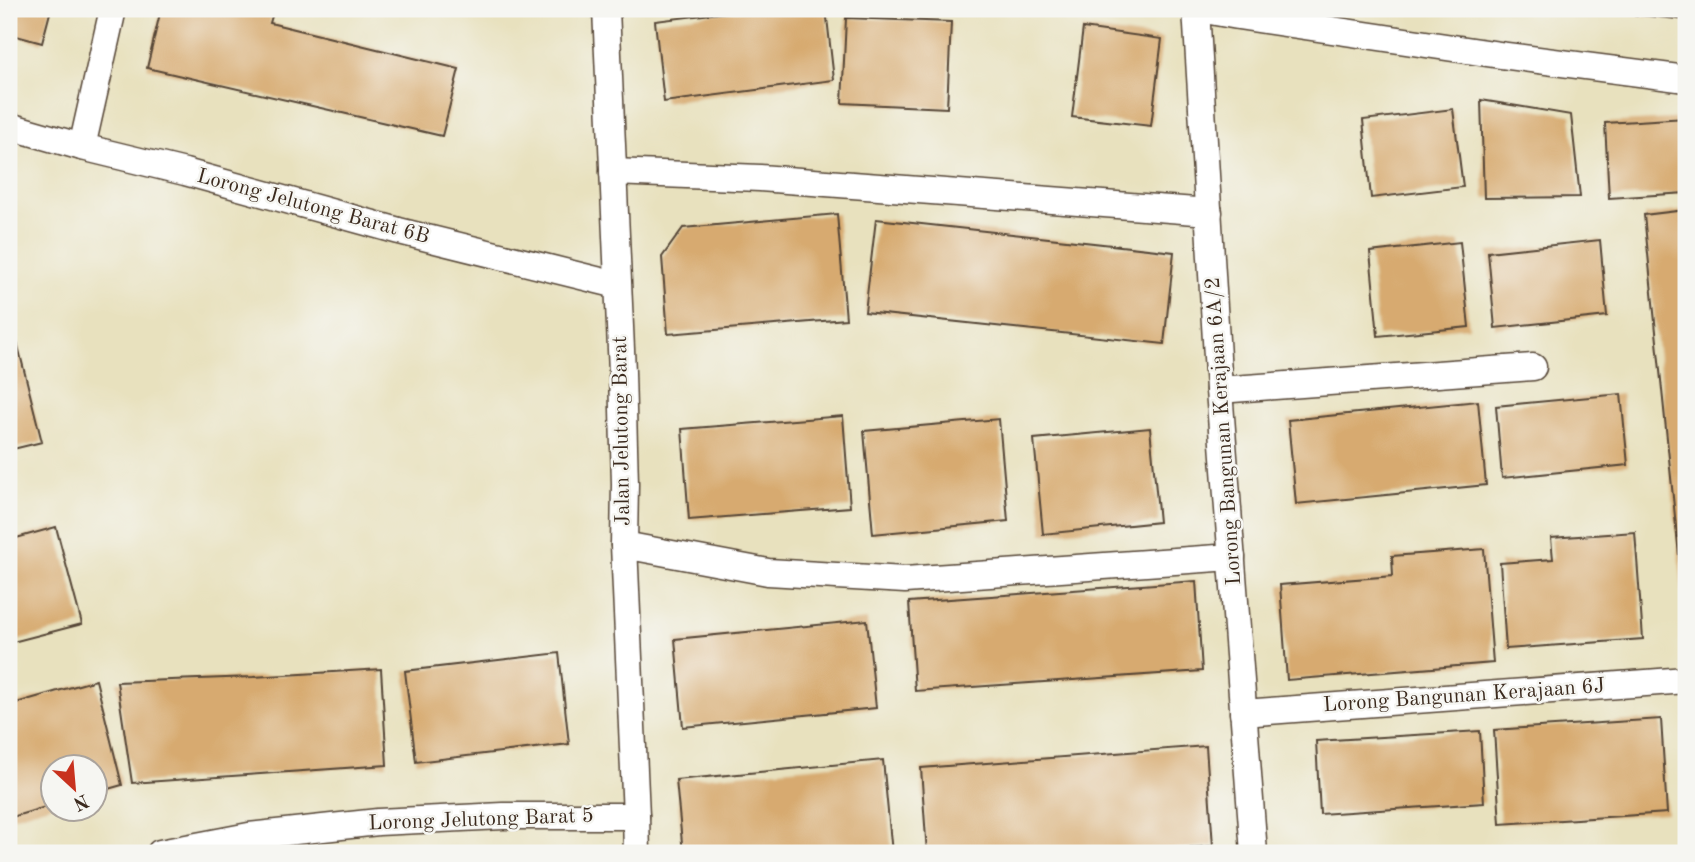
<svg xmlns="http://www.w3.org/2000/svg" width="1695" height="862" viewBox="0 0 1695 862" font-family="'Old Standard TT',serif">
  <style>
    .building { fill: #d7aa6f }
    .lines { fill: none; stroke-linecap: round; stroke-linejoin: round }
    .minor-casing { stroke: #554536; stroke-width: 29 }
    .minor { stroke: #fff; stroke-width: 26 }
    .labels { text-anchor: middle; dominant-baseline: central; stroke-width: 5; stroke-linejoin: round; paint-order: stroke }
    .street-label { font-size: 21px; fill: #3b2a1e; stroke: #f6f6f2 }
  </style>
  <rect width="100%" height="100%" fill="#f6f6f2"/>
  <filter id="ink" filterUnits="userSpaceOnUse"><feTurbulence type="fractalNoise" baseFrequency=".0143" numOctaves="2"/><feDisplacementMap in="SourceGraphic" scale="14" xChannelSelector="R" yChannelSelector="G"/><feConvolveMatrix kernelMatrix="1 2 1 2 8 2 1 2 1" color-interpolation-filters="sRGB"/></filter>
  <filter id="wash" filterUnits="userSpaceOnUse"><feTurbulence type="fractalNoise" baseFrequency=".00686" numOctaves="4" result="noise"/><feDisplacementMap in="SourceGraphic" scale="28" xChannelSelector="R" yChannelSelector="G"/><feGaussianBlur stdDeviation="1.57" result="paint"/><feColorMatrix in="noise" values="0 0 0 0 0 0 0 0 0 0 0 0 0 0 0 0 0 1.4 0 .05"/><feComposite in="paint" operator="in"/></filter>
  <g filter="url(#wash)">
    <rect width="100%" height="100%" fill="#e8e1be"/>
    <g id="blocks">
      <!-- building -->
      <g class="building">
        <polygon points="9,9 51,9 42,43 9,34"/>
        <polygon points="161,9 274,9 270,23 459,69 442,136 147,68"/>
        <polygon points="752,9 826,9 834,80 664,102 655,21"/>
        <polygon points="1602,9 1686,9 1686,20 1602,11"/>
        <polygon points="846,18 951,22 947,108 842,103"/>
        <polygon points="1083,28 1162,39 1151,126 1072,117"/>
        <polygon points="1481,100 1571,115 1580,197 1484,198"/>
        <polygon points="1453,109 1463,187 1371,198 1363,120"/>
        <polygon points="1686,118 1686,193 1609,198 1605,123"/>
        <polygon points="1686,210 1686,604 1684,604 1644,215"/>
        <polygon points="837,214 846,319 668,334 662,257 683,228"/>
        <polygon points="876,219 1174,252 1164,344 865,312"/>
        <polygon points="1600,240 1607,316 1495,328 1488,252"/>
        <polygon points="1460,242 1469,327 1378,336 1370,252"/>
        <polygon points="14,330 42,442 9,450 9,332"/>
        <polygon points="1621,394 1628,465 1502,478 1496,406"/>
        <polygon points="1478,401 1486,485 1296,504 1288,420"/>
        <polygon points="843,416 850,507 689,520 682,429"/>
        <polygon points="999,419 1008,521 873,534 864,431"/>
        <polygon points="1150,428 1159,522 1043,534 1034,439"/>
        <polygon points="56,527 82,624 9,643 9,540"/>
        <polygon points="1635,532 1643,639 1506,649 1500,563 1553,559 1551,538"/>
        <polygon points="1484,549 1493,663 1287,680 1280,585 1393,576 1392,556"/>
        <polygon points="1196,581 1202,671 915,691 909,602"/>
        <polygon points="867,620 876,708 683,727 675,639"/>
        <polygon points="559,653 569,744 416,762 405,671"/>
        <polygon points="381,669 387,765 132,783 117,682 253,677"/>
        <polygon points="96,680 122,785 94,793 94,768 52,768 52,805 9,818 9,705"/>
        <polygon points="1661,719 1667,813 1500,824 1494,730"/>
        <polygon points="1480,731 1484,803 1320,814 1316,741"/>
        <polygon points="1206,746 1213,846 1122,853 927,853 921,768"/>
        <polygon points="883,760 892,853 683,853 676,780"/>
      </g>
    </g>
  </g>
  <g filter="url(#ink)">
    <use href="#blocks" fill-opacity="0" stroke="#554536" stroke-width="2"/>
    <g class="lines">
      <defs>
        <g id="minor">
          <polyline points="606,9 622,372 625,484 624,545 636,816 637,853"/>
          <polyline points="1196,9 1219,390 1254,853"/>
          <polyline points="1199,9 1238,16 1500,55 1686,79"/>
          <polyline points="9,126 82,147 185,172 399,231 617,285"/>
          <polyline points="82,147 113,9"/>
          <polyline points="613,172 760,178 1209,212"/>
          <polyline points="1219,390 1533,367"/>
          <polyline points="624,545 768,572 905,580 1232,557"/>
          <polyline points="1243,713 1686,680"/>
          <polyline points="160,853 249,836 378,822 503,816 636,816"/>
        </g>
      </defs>
      <!-- minor casing -->
      <use href="#minor" class="minor-casing"/>
      <!-- minor -->
      <use href="#minor" class="minor"/>
    </g>
  </g>
  <g class="labels">
    <!-- street labels -->
    <g class="street-label">
      <text transform="translate(313 207) rotate(15)">Lorong Jelutong Barat 6B</text>
      <text transform="translate(622 431) rotate(-91)">Jalan Jelutong Barat</text>
      <text transform="translate(1224 431) rotate(-94)">Lorong Bangunan Kerajaan 6A/2</text>
      <text transform="translate(1464 696) rotate(-4)">Lorong Bangunan Kerajaan 6J</text>
      <text transform="translate(481 820) rotate(-2)">Lorong Jelutong Barat 5</text>
    </g>
  </g>
  <!-- margin -->
  <rect width="1695" height="862" fill="none" stroke="#f6f6f2" stroke-width="35"/>
  <!-- north arrow -->
  <g transform="translate(74 788) rotate(154)"><circle r="33" fill="#f6f6f2" stroke="#aba49d" stroke-width="2"/>
  <path d="M0-5L12 26L0 18L-12 26Z" fill="#c8321e"/>
  <text y="-10" font-size="19" font-weight="bold" text-anchor="middle" fill="#3b2a1e">N</text>
  </g>
</svg>
